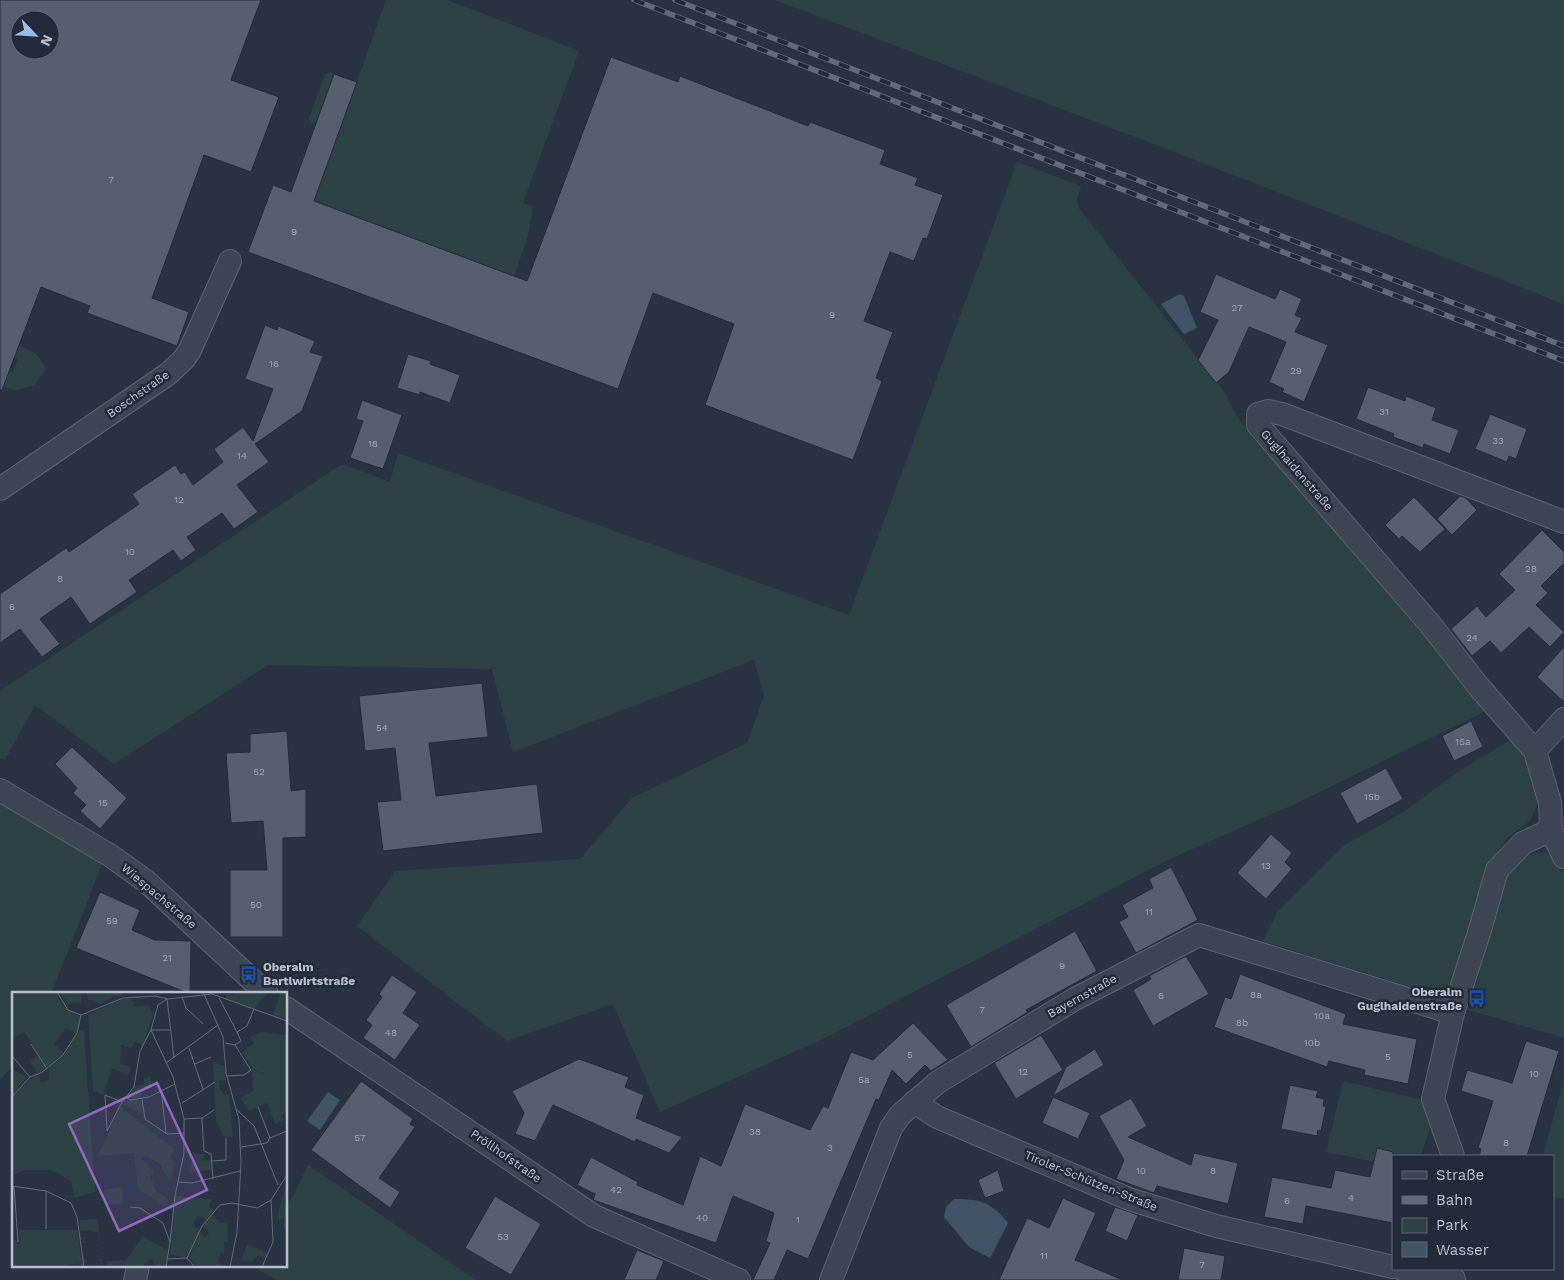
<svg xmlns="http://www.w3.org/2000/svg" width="1564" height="1280" viewBox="0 0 1564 1280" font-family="'Work Sans',sans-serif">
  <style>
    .green { fill: #2c4244 }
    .water { fill: #405369 }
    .building { fill: #555f6e; stroke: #242d39; fill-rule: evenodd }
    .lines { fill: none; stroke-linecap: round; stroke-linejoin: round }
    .minor-casing { stroke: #5b646f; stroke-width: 24 }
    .minor { stroke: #3d4652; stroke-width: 22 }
    .rail-casing { stroke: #606a78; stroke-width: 5.5 }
    .rail { stroke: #222b37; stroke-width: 4; stroke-dasharray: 11; stroke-linecap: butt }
    .labels { text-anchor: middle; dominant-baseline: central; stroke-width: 5; stroke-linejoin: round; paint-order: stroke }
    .number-label { font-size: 10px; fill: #a1a8b4 }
    .street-label { font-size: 12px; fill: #bac1cb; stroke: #222b37 }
    .poi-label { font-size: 12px; font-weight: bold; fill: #bac1cb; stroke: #222b37; text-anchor: start }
    .inset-road { fill: none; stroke: #636c79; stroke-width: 1 }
    .view { fill: #9468c4; fill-opacity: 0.15; stroke: #9468c4; stroke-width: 2.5 }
    .inset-edge { fill: none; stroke: #bac1cb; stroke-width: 2.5 }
  </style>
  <rect width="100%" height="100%" fill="#293442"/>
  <!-- green -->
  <g class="green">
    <polygon points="386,0 448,0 579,51 523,203 533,207 528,236 514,276 314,201"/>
    <polygon points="775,0 1564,0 1564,304 1164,148"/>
    <polygon points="330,72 334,74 316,123 311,122 309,118 325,74"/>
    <path d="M1017 162 1081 186 1077 198 1078 207 1226 394C1246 445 1294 475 1329 515 1383 579 1435 645 1488 710L1297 803 1172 858 825 1038 660 1112 613 1004 507 1041 357 926 395 871 580 859 632 798 747 743 764 695 754 660 513 752 492 669 268 665 114 764 35 705 5 760 0 758V691L342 464 390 482 398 453 849 615Z"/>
    <path d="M0 340C18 346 39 349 46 369L35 385 16 390 0 387 2 369 13 372 18 359 0 353Z"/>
    <polygon points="1509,741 1530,758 1540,798 1530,821 1507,838 1495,856 1451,988 1441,994 1420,990 1263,941 1277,913 1345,845 1405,811 1462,769"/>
    <polygon points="0,800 103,862 51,994 14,994 14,1065 0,1080"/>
    <path d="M1544 852 1556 859 1564 871V1038L1468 1010 1508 874C1518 859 1526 854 1544 852Z"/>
    <polygon points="1564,1079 1564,1199 1553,1197 1553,1156 1543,1156"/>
    <polygon points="1343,1081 1422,1100 1430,1128 1421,1156 1393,1156 1374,1162 1326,1152"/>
    <polygon points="308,1165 476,1280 277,1280 258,1270 260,1266 286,1266 286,1210"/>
  </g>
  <!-- water -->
  <g class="water">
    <polygon points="1180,294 1184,296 1197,328 1184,334 1161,304"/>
    <polygon points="328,1092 340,1100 320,1130 307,1121"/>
    <path d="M954 1199C981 1199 991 1202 1008 1223L990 1258 969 1247 944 1217 946 1207Z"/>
  </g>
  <!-- building -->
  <g class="building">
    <path d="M0 0H261L231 80 279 97 251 172 204 155 152 298 189 312 177 346 87 313 90 306 41 287 2 390H0ZM20 20H50V50H20Z"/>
    <polygon points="611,57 678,82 680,76 808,126 810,122 885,150 880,164 918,178 915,185 943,195 927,239 923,238 914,261 890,252 864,321 893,332 876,378 882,381 853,460 705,405 734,324 653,293 618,389 248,252 273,185 291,192 334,74 357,82 314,201 527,281"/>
    <polygon points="1216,274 1275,299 1280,289 1302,299 1295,315 1302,318 1295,332 1328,345 1304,402 1282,392 1284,389 1269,382 1286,342 1249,327 1229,372 1216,383 1198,360 1218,320 1200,312"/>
    <polygon points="265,325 277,330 278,326 315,341 310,352 323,356 302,411 255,444 269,462 237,485 258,512 234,529 222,513 187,537 196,550 181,561 173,550 129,580 137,592 90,624 71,597 40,619 60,644 42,657 20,629 0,643 0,594 66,548 69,552 139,504 132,494 175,465 181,474 185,472 193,485 223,462 214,449 243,427 253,441 273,389 245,379"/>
    <polygon points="408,354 431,361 430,364 460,375 450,403 420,392 420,395 397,388"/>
    <polygon points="1368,387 1405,401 1406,396 1436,408 1432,420 1459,430 1450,454 1424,444 1423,448 1393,437 1394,434 1356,419"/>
    <polygon points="362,400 402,415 383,469 350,458 363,421 356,419"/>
    <polygon points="1490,414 1527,429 1516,459 1509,456 1507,462 1475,449"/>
    <polygon points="1460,496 1466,498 1477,510 1452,535 1437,519"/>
    <polygon points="1414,497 1445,529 1420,552 1402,536 1399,539 1385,525"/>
    <polygon points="1542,530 1564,552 1564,563 1541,586 1548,593 1536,605 1564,632 1550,647 1529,627 1501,653 1490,641 1472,656 1451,629 1477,606 1486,617 1515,590 1499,574"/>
    <polygon points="1564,647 1564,702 1537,677"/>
    <polygon points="482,683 488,737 429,743 436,796 537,784 543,833 383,851 377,802 401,800 395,748 365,751 359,696"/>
    <polygon points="1471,721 1483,747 1454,761 1442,736"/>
    <polygon points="287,731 291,791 306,789 306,837 283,838 283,937 230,937 230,870 267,870 263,821 231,823 226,753 250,752 250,734"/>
    <polygon points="72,747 127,798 100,829 80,811 86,805 73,793 77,788 55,764"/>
    <polygon points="1386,768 1403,799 1357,824 1340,793"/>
    <polygon points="1271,834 1292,853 1285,862 1292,869 1266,899 1237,873"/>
    <polygon points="1171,867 1198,920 1136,953 1119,922 1128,917 1122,905 1153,888 1149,879"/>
    <polygon points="100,892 140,910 132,930 155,940 191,941 190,994 76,948"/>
    <polygon points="1075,931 1097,971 1026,1010 1028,1012 971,1047 946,1005"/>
    <polygon points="1186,956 1209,994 1153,1026 1133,990 1151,979 1149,976"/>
    <polygon points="1240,974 1346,1014 1343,1024 1417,1039 1408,1084 1364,1075 1365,1070 1329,1061 1327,1067 1214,1027 1225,997 1231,999"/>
    <polygon points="392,975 417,992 403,1013 420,1025 395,1060 363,1038 372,1025 366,1020 382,997 379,994"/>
    <polygon points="913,1023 948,1060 931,1071 925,1065 906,1084 892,1070 879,1100 876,1099 808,1259 787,1250 774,1280 753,1280 770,1243 766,1241 774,1213 733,1196 716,1243 593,1200 595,1194 577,1185 591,1157 638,1182 637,1185 683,1205 700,1156 721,1166 745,1104 810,1130 823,1106 828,1108 851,1052 873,1060"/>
    <polygon points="1041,1035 1063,1070 1016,1099 994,1063"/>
    <polygon points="1526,1041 1559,1051 1527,1156 1479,1156 1481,1149 1478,1148 1493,1101 1461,1091 1467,1070 1512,1083"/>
    <polygon points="1095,1049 1104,1065 1053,1096 1066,1067"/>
    <polygon points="579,1059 629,1077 625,1087 644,1095 636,1118 682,1137 669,1153 636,1139 635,1142 553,1105 535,1141 515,1134 524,1113 512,1091"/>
    <polygon points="361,1081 413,1119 410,1124 415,1127 379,1178 400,1192 390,1208 311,1150"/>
    <polygon points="1290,1085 1318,1091 1316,1097 1324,1099 1323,1106 1326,1107 1321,1131 1318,1130 1317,1136 1281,1129"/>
    <polygon points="1053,1097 1090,1113 1078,1139 1042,1123"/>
    <polygon points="1131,1098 1147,1126 1128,1137 1191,1165 1194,1153 1238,1163 1228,1204 1157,1186 1154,1193 1116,1179 1124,1160 1099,1116"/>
    <polygon points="1377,1148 1393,1152 1393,1223 1306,1206 1303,1224 1264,1217 1272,1177 1331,1188 1335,1170 1370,1177"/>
    <polygon points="998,1170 1004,1191 985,1198 978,1180"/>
    <polygon points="495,1196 541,1224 511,1275 465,1248"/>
    <polygon points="1063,1198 1096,1213 1075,1260 1123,1280 999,1280 1027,1218 1049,1228"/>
    <polygon points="1115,1207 1138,1215 1127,1241 1105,1231"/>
    <polygon points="1184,1248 1225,1256 1221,1280 1178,1280"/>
    <polygon points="637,1250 664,1261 656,1280 624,1280"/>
  </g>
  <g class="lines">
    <defs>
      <g id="minor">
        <polyline points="0,489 168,374 184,359 190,350 230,261"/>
        <polyline points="1564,522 1282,414 1268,411 1258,414 1258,425 1430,624 1479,687 1535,751 1550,803 1551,830 1564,857"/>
        <polyline points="1535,751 1564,719"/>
        <polyline points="0,790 111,856 147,882 267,994"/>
        <polyline points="286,1008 594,1216 739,1280"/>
        <polyline points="914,1102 937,1117 1129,1199 1216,1226 1393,1267"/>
        <polyline points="1453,1156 1433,1099 1453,1013 1479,933 1497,870 1523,843 1551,830"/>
        <polyline points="1402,1269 1454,1279"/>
        <polyline points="135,1280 138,1266"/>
        <polyline points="831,1280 891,1128 900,1115 938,1082 1075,999 1199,935 1453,1013"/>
      </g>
    </defs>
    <!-- minor casing -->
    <use href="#minor" class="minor-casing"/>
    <!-- minor -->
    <use href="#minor" class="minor"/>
    <defs>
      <g id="rail">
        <polyline points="634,0 1564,361"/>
        <polyline points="675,0 1564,346"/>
      </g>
    </defs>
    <!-- rail casing -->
    <use href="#rail" class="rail-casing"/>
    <!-- rail -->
    <use href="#rail" class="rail"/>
  </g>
  <!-- icons -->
  <defs>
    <symbol id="bus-bare" viewBox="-9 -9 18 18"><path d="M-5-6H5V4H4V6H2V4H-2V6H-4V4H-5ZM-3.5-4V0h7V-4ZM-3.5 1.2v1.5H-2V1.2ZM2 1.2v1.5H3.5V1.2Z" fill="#1a4fb4" stroke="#222b37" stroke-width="2.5" paint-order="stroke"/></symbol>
  </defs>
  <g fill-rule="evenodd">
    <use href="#bus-bare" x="236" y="962" width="25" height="25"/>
    <use href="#bus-bare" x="1464" y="986" width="25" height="25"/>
  </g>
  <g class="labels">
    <!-- number labels -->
    <g class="number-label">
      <text x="111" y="179">7</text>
      <text x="294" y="231">9</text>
      <text x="1237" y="307">27</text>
      <text x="832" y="314">9</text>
      <text x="274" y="363">16</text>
      <text x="1296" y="370">29</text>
      <text x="1384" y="411">31</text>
      <text x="1498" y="440">33</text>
      <text x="373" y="443">18</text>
      <text x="242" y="455">14</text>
      <text x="179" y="499">12</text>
      <text x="130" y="551">10</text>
      <text x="1531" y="568">28</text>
      <text x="60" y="578">8</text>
      <text x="12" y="606">6</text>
      <text x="1472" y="637">24</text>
      <text x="382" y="727">54</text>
      <text x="1463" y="741">15a</text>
      <text x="259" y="771">52</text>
      <text x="1372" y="796">15b</text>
      <text x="103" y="802">15</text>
      <text x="1266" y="865">13</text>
      <text x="256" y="904">50</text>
      <text x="1149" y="911">11</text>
      <text x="112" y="920">59</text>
      <text x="167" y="957">21</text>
      <text x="1062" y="965">9</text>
      <text x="1256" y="994">8a</text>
      <text x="1161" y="995">6</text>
      <text x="982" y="1009">7</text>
      <text x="1322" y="1015">10a</text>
      <text x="1242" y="1022">8b</text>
      <text x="391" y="1032">48</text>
      <text x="1312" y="1042">10b</text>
      <text x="910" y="1054">5</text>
      <text x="1388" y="1056">5</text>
      <text x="1023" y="1071">12</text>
      <text x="1534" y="1073">10</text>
      <text x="864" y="1079">5a</text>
      <text x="755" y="1131">38</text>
      <text x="360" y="1137">57</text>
      <text x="1506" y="1142">8</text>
      <text x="830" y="1147">3</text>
      <text x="1141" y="1170">10</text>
      <text x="1213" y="1170">8</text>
      <text x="616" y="1189">42</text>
      <text x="1351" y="1197">4</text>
      <text x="1287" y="1200">6</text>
      <text x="702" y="1217">40</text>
      <text x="798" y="1219">1</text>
      <text x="503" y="1236">53</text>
      <text x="1044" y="1255">11</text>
      <text x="1202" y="1264">7</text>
    </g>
    <!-- street labels -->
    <g class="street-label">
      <text transform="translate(138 394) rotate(-35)">Boschstraße</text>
      <text transform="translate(1297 470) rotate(49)">Guglhaidenstraße</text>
      <text transform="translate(159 896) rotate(40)">Wiespachstraße</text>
      <text transform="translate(1082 996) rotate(-29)">Bayernstraße</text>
      <text transform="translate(506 1156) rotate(35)">Pröllhofstraße</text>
      <text transform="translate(1091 1181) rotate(22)">Tiroler-Schützen-Straße</text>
    </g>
    <!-- poi labels -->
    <g class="poi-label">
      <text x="263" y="967">Oberalm<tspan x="263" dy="14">Bartlwirtstraße</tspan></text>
      <text x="1462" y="992" text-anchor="end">Oberalm<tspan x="1462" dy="14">Guglhaidenstraße</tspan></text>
    </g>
  </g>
  <!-- overview -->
  <g transform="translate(12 992)">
    <rect width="275" height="275" fill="#293442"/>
    <path d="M4 0H44L50 14 68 25 64 42 54 36 42 52 52 61 34 75 13 40 0 47V5ZM46 0H69V11L57 12ZM75 0H110L111 4H102L88 13 82 8H76ZM222 0H257L242 16 214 7V2L221 3ZM268 0H275L273 27 261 23ZM110 7H121L122 15 136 13 141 22 131 53 123 49 120 56 109 53 108 72 119 75 117 83 100 77 91 103 81 99 76 23ZM68 38 72 39 83 200 62 206 59 189 45 181 36 178H13L0 184V106L19 87 27 83 29 90 37 88V76L52 63ZM249 40 275 43V120L269 123 272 128 263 132 255 111 237 119 229 106 241 99 240 77 262 86 240 76 230 60 242 51 238 45ZM26 64 33 76 26 81 17 69ZM201 70 212 74 214 88 207 89 208 97 212 103 217 102 221 145 211 144 204 129ZM0 78 15 84 0 105ZM138 85 140 95 128 98 130 106H116L123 94 132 93V87ZM113 108H129L131 122 110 112ZM108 114 163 158 157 165 163 171 159 185 154 184 148 172 134 164 129 166 143 180 138 184 144 199 156 207 155 214H159L161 219 126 197 122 161 86 164ZM181 162H192V169L199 167V178L177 181ZM273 194 275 196V240L271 234 272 226 265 227ZM110 195 111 211 93 213 92 198ZM163 204 200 207 197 214 202 218 194 228 186 224 181 233 188 238 176 263 171 265 158 262ZM200 223 209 231H215L216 250H212V262L209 261 206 270 216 275H185L177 265 188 240 193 245 197 242 191 234ZM86 227 88 257 90 275 88 268H82L89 267 88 259H81L88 258V254H81L88 253 87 249 80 250 87 248V244L80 245 87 244 86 240 68 238 69 245H79L69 246V250H79L69 251 70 255 79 254 70 255V260L80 259 70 260 73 268H80L72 270 68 250V228ZM7 238H65L71 275 66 271 48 275H3L0 273V248H6L4 252H8ZM131 244 156 259 153 275H136L142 272 139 266 130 275H95V269L114 268ZM235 253 253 259 256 262 253 266 246 263 239 270 229 268Z" fill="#2c4244"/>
    <path class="inset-road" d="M45 0 56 18 69 23 111 6 143 4 156 7 200 2 275 29M191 0 211 45 214 81 227 128 229 171 225 240 218 275M170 5 174 16 191 32M207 6 225 40M155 7 146 13 139 38 161 85 172 127V161L163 204 158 250M155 7 162 66M213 51 223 53 229 49 225 40 235 34 242 17M19 52 35 77M177 56 191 97M0 64 18 85M154 71 206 33M183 72 199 65M215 84 232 83 239 78 223 53M149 98 154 141M0 105 18 85 29 81 51 63 65 41 69 23M115 106 119 108 137 105 163 92M130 107 133 127 155 142 172 141M110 110 93 103 95 139 110 110 122 95 128 59 139 38H158M170 111 203 90M246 115 258 146M225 118 242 134 266 193M190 126 192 159 199 162M172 127 190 126 202 118M229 155 255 151 258 146 275 139M199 162 201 187M200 169 214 168V146M167 190 180 191 228 179M0 194 34 199 59 211 65 225 72 275M2 194 6 250M118 215 128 216 151 231 158 250 154 275M34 237V199M175 266 190 234 208 213 220 211 245 216 259 208M156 267 175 266 183 275M250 275 261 250 259 208 275 183"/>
    <path class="view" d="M145 91 195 198 107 239 57 132Z"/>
    <rect width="275" height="275" class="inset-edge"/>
  </g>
  <!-- legend -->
  <rect x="1392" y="1155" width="162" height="115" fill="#222b37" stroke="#5f6772"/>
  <rect x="1402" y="1171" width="25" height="8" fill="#3d4652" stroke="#5f6772"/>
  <text x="1436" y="1180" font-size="15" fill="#bac1cb">Straße</text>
  <rect x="1402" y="1196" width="25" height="8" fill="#606a78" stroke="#5f6772"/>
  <text x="1436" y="1205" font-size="15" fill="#bac1cb">Bahn</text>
  <rect x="1402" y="1218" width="25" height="15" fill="#2c4244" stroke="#5f6772"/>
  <text x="1436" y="1230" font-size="15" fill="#bac1cb">Park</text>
  <rect x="1402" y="1242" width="25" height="15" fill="#405369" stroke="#5f6772"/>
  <text x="1436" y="1255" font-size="15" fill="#bac1cb">Wasser</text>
  <!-- north arrow -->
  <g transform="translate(35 35) rotate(115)"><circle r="24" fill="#222b37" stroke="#5f6772"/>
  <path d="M0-4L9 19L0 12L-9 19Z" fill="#99bdf2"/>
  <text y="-8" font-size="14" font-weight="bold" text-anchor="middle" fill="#bac1cb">N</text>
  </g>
</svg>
